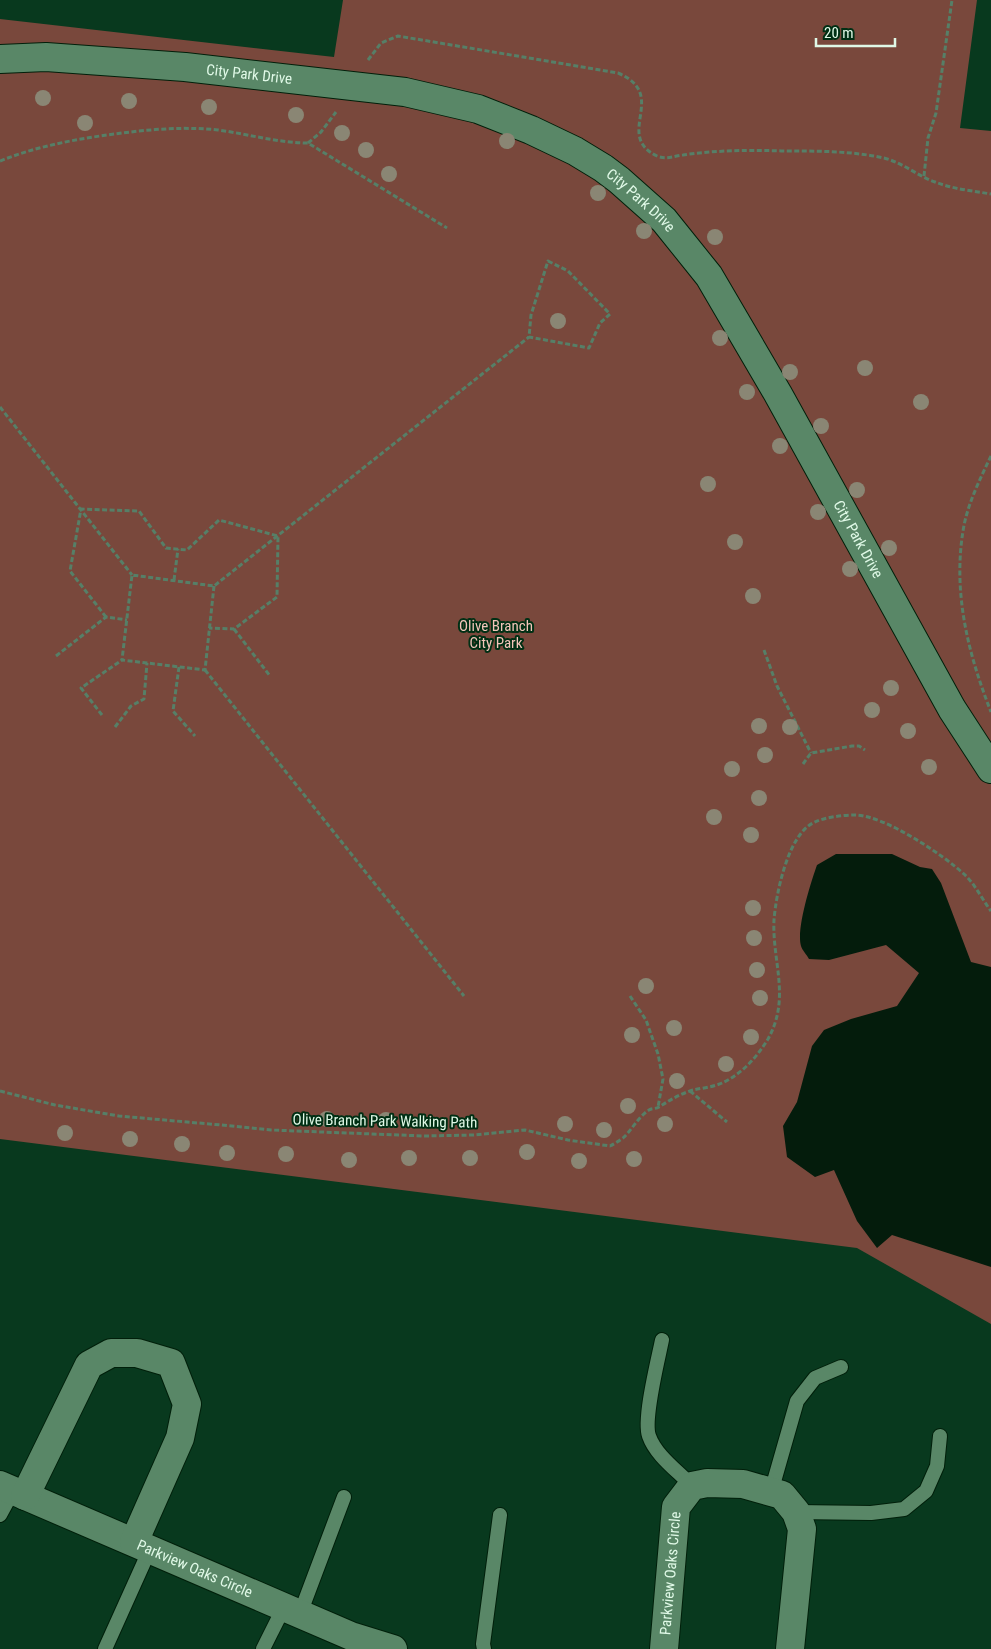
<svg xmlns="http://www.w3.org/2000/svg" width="991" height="1649" viewBox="0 0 991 1649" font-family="'Roboto Condensed',sans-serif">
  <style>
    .green { fill: #79483c }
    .water { fill: #041c0c }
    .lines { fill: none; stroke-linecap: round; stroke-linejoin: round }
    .service-casing { stroke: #001f0a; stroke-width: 16 }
    .minor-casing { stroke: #001f0a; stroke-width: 30 }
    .path { stroke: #567f67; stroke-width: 3; stroke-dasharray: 5 2.5; stroke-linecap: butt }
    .service { stroke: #598767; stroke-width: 14 }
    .minor { stroke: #598767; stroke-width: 28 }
    .tree { fill: #8a8674 }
    .labels { text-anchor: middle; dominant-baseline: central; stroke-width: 4; stroke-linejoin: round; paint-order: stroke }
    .street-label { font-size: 15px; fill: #e0f9e7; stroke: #002f14 }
    .park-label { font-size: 15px; fill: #f4c5ba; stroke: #002f14 }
  </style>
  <rect width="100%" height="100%" fill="#08391e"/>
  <!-- green -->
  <polygon class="green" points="343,0 977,0 960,128 991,131 991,1324 857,1248 0,1139 0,19 334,57"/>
  <!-- water -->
  <path class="water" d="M836 854H892L920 867 932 869 941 883 971 962 991 967V1267L892 1235 877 1248 857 1221 834 1170 815 1177 787 1157 783 1126 797 1102 812 1046 824 1030 851 1019 897 1006 919 973 886 945 829 960 809 959C807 955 802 950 801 946 796 929 811 882 817 865Z"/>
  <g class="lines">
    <defs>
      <g id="service">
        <path d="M662 1340C658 1360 643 1419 649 1436 656 1456 678 1471 692 1486"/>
        <polyline points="771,1492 797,1401 815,1378 841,1367"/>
        <polyline points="796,1512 871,1513 904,1509 926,1491 937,1466 940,1436"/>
        <polyline points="0,1515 13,1491"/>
        <polyline points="300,1614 344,1497"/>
        <polyline points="105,1649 150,1549"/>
        <polyline points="263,1649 284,1607"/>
        <polyline points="484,1649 483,1644 500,1515"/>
      </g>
      <g id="minor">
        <path id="s1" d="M0 59 46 57 185 67 405 92 478 109 531 130 575 151 603 168 619 180 664 220 709 276 778 394 952 709 991 769"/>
        <path id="s2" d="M0 1485 351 1636 393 1649"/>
        <polyline points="25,1496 89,1365 111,1353 137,1353 171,1363 187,1404 180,1438 134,1542"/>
        <path id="s3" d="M664 1649 676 1507 692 1486 707 1483 743 1484 782 1495 796 1512 802 1529 790 1649"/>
      </g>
    </defs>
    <!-- service casing -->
    <use href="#service" class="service-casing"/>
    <!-- minor casing -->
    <use href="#minor" class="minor-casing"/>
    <!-- path -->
    <g class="path">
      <path d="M368 60 381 43 398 36 618 73C670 95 613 135 657 156 666 160 674 156 683 155 717 150 751 150 785 151 818 151 852 151 884 158 903 163 918 176 935 182 953 189 973 191 991 194"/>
      <polyline points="308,143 321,132 336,112"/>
      <path d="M0 161C35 147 71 140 107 135 144 130 180 126 218 130 248 134 278 143 308 143L447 228"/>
      <polyline points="924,176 928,138 936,113 952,0"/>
      <polygon points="548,261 568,271 610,314 600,323 589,348 529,337 531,315"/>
      <polyline points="0,407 132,575"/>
      <path d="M991 456C980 479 967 505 963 531 953 594 968 653 991 712"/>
      <polyline points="174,580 178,549"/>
      <polyline points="214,586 205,670 122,660 132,575 214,586 529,337"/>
      <polyline points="106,617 70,571 81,509 139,511 166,548 187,550 219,520 278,536 277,597 234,629 209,628"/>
      <polyline points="234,629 270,676"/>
      <polyline points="764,650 777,686 811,753"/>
      <polyline points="56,656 106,617 127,620"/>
      <polyline points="179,667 173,711 195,736"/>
      <polyline points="205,670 464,996"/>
      <polyline points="102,715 81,688 122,660"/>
      <polyline points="115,727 131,706 144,699 147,663"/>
      <polyline points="803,764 811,753 852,746 859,746 865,750"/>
      <polyline points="630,996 646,1020 658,1054 663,1079 658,1107"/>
      <path d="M0 1091 55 1105 119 1116 221 1125 271 1130 424 1136 474 1135 525 1130 568 1140 610 1146C614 1144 619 1141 623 1138 632 1130 638 1117 649 1110 652 1108 656 1109 659 1107 670 1100 680 1094 693 1090 702 1088 713 1087 722 1083 742 1074 757 1057 768 1039 791 998 772 962 774 920 776 894 788 833 815 822 826 817 843 815 856 815 885 816 942 854 964 874 975 884 982 899 991 911"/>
      <polyline points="690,1091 727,1122"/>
    </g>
    <!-- service -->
    <use href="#service" class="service"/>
    <!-- minor -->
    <use href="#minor" class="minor"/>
  </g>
  <!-- trees -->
  <g class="tree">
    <circle cx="43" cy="98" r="8"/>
    <circle cx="129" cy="101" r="8"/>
    <circle cx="209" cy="107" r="8"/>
    <circle cx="296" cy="115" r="8"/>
    <circle cx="85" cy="123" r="8"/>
    <circle cx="342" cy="133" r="8"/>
    <circle cx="507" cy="141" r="8"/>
    <circle cx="366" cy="150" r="8"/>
    <circle cx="389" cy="174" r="8"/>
    <circle cx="598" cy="193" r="8"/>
    <circle cx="644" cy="231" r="8"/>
    <circle cx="715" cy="237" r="8"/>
    <circle cx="558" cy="321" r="8"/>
    <circle cx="720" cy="338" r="8"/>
    <circle cx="865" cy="368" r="8"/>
    <circle cx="790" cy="372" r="8"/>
    <circle cx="747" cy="392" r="8"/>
    <circle cx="921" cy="402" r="8"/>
    <circle cx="821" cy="426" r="8"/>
    <circle cx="780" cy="446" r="8"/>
    <circle cx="708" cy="484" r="8"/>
    <circle cx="857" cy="490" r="8"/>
    <circle cx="818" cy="512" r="8"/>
    <circle cx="735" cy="542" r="8"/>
    <circle cx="889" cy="548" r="8"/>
    <circle cx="850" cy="569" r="8"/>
    <circle cx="753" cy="596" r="8"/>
    <circle cx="891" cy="688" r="8"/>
    <circle cx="872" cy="710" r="8"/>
    <circle cx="759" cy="726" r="8"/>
    <circle cx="790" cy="727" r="8"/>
    <circle cx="908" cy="731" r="8"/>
    <circle cx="765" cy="755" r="8"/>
    <circle cx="929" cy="767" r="8"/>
    <circle cx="732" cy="769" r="8"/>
    <circle cx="759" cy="798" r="8"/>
    <circle cx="714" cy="817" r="8"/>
    <circle cx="751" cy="835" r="8"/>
    <circle cx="753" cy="908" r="8"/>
    <circle cx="754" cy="938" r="8"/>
    <circle cx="757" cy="970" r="8"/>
    <circle cx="646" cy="986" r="8"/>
    <circle cx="760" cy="998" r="8"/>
    <circle cx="674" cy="1028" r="8"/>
    <circle cx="632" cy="1035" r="8"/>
    <circle cx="751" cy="1037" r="8"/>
    <circle cx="726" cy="1064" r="8"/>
    <circle cx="677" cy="1081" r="8"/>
    <circle cx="628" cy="1106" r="8"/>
    <circle cx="327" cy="1119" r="8"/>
    <circle cx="386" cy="1120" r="8"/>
    <circle cx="565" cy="1124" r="8"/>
    <circle cx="665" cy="1124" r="8"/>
    <circle cx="604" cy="1130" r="8"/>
    <circle cx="65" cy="1133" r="8"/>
    <circle cx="130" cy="1139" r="8"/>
    <circle cx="182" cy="1144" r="8"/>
    <circle cx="527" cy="1152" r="8"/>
    <circle cx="227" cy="1153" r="8"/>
    <circle cx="286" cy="1154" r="8"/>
    <circle cx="409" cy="1158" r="8"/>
    <circle cx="470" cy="1158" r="8"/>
    <circle cx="634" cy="1159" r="8"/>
    <circle cx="349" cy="1160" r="8"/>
    <circle cx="579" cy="1161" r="8"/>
  </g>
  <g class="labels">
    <!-- street labels -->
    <g class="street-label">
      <text stroke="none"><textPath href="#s1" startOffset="250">City Park Drive</textPath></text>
      <text stroke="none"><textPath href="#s1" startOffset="670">City Park Drive</textPath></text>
      <text stroke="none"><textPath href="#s1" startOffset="1075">City Park Drive</textPath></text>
      <text transform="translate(385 1121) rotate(1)">Olive Branch Park Walking Path</text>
      <text stroke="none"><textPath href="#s2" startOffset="212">Parkview Oaks Circle</textPath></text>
      <text stroke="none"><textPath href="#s3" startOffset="76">Parkview Oaks Circle</textPath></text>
    </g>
    <!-- park labels -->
    <g class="park-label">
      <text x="496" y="626">Olive Branch<tspan x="496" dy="17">City Park</tspan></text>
    </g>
  </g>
  <!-- scale -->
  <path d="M816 38v8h79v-8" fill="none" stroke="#e0f9e7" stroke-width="2.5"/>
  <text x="824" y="38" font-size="15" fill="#e0f9e7" stroke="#002f14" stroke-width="4" paint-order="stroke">20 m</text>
</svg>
